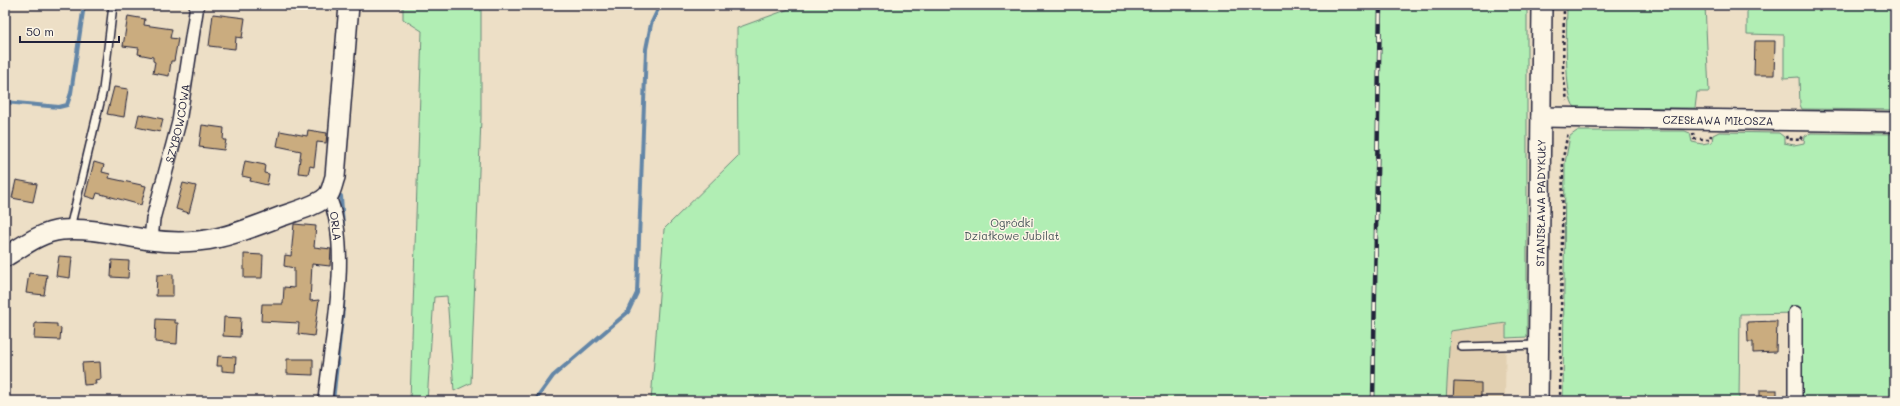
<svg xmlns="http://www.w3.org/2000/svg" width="1900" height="406" viewBox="0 0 1900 406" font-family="Mali,sans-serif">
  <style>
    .built { fill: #e2d0b1 }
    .green { fill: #b1eeb4; stroke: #6a8878 }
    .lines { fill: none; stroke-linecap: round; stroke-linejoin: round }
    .stream { stroke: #6486a7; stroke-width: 4 }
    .building { fill: #caac7f; stroke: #22223b }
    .lane-casing { stroke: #22223b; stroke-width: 10 }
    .street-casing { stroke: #22223b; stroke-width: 16 }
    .secondary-casing { stroke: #22223b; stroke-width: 22 }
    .path { stroke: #22223b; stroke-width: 2.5; stroke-dasharray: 3 3; stroke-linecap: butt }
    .lane { stroke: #fcf5e5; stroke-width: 7 }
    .street { stroke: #fcf5e5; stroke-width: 13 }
    .secondary { stroke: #fcf5e5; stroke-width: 19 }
    .rail-casing { stroke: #22223b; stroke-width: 4.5 }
    .rail { stroke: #fcf5e5; stroke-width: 3; stroke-dasharray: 9; stroke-linecap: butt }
    .labels { text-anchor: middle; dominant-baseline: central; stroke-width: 3; stroke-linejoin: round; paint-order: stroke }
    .street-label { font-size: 11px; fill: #22223b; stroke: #fcf5e5 }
    .park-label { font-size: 11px; fill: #465559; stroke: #fcf5e5 }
  </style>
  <rect width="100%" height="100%" fill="#eddfc6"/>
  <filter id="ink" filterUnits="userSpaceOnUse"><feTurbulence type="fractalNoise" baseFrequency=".025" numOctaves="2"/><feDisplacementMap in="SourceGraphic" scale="8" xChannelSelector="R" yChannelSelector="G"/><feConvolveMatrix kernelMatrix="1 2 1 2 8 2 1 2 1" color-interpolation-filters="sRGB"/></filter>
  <g filter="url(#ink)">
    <!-- built -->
    <polygon class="built" points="1506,323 1505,401 1446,401 1450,331"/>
    <!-- green -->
    <g class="green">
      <polygon points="403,5 481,5 481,118 471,383 454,391 447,296 434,297 427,401 410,401 422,31 403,19"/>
      <polygon points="800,5 1527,5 1527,337 1506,338 1506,323 1450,331 1446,401 651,401 664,229 738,156 737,28"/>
      <path d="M1567 5H1705L1709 92H1697L1695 108 1575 107C1563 98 1567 22 1567 5Z"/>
      <polygon points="1747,5 1895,5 1895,110 1802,109 1800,105 1799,77 1784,78 1784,35 1747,34"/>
      <polygon points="1577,131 1685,131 1690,133 1692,142 1702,144 1712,142 1713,135 1719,132 1779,133 1784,137 1784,143 1794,145 1804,143 1805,136 1811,133 1895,134 1895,401 1799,401 1799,313 1740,314 1739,401 1563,401 1565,163 1570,136"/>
    </g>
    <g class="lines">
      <!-- stream -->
      <g class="stream">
        <polyline points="5,102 59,107 67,105 71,93 84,5"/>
        <polyline points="341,196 343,227"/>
        <polyline points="333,401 343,308 345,266"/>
        <polyline points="535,401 553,376 628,312 637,293 646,49 651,24 660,5"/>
      </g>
    </g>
    <!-- building -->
    <g class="building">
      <polygon points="213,14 245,18 242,38 236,37 235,49 209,46"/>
      <polygon points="128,16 145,19 144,25 172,29 170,38 178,39 174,61 171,61 169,76 153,73 155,62 153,61 153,57 138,54 139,48 123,46"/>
      <polygon points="1755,41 1775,41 1774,75 1754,75"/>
      <polygon points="114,87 128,89 124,117 107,114"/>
      <polygon points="139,114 163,119 160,132 136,127"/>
      <polygon points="202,125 224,128 223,140 226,140 224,150 199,147"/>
      <polygon points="308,130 327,133 326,143 317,142 314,167 310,166 308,174 298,173 301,151 277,146 280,131 307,136"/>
      <polygon points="245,161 265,165 264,173 269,174 267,185 250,181 251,178 242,176"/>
      <polygon points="94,162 104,165 102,172 110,174 109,178 146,186 141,205 97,193 95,199 85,196"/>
      <polygon points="16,180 37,184 33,202 12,198"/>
      <polygon points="183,183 196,186 189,213 176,209"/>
      <polygon points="294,224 316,226 314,247 331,249 330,266 312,264 310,301 319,300 314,336 298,334 299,323 261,321 262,304 283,304 284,287 294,288 294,268 284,266 285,255 291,256"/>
      <polygon points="244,254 263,255 262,278 244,278"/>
      <polygon points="59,256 72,257 70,278 56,276"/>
      <polygon points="112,260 129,261 128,278 111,277"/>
      <polygon points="29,273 47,275 44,295 26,293"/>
      <polygon points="173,274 173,296 156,296 157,275"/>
      <polygon points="224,317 241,318 240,337 223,336"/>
      <polygon points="156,319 175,320 175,323 178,323 177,344 155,342"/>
      <polygon points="1777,321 1776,352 1753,353 1753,342 1748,342 1747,322"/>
      <polygon points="35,323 57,324 57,327 61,328 60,340 34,339"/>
      <polygon points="218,356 236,357 235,372 222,371 222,366 217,366"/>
      <polygon points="287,359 313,359 313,375 287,374"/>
      <polygon points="100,362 101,379 95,380 96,384 84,385 82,363"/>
      <polygon points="1454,382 1481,383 1481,401 1453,401"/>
      <rect x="1760" y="390" width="17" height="11"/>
    </g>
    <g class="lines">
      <defs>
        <g id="lane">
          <polyline points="70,228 103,90 113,5"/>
          <polyline points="1462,347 1538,345"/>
        </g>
        <g id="street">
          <path id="s1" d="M151 240 153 219 179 122 197 5"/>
          <path d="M325 401C330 344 353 247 328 195"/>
          <polyline points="1795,401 1795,313"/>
        </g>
        <g id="secondary">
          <path id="s2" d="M1541 117 1895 122"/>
          <path d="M5 257C23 246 41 232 62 230 91 227 121 236 150 240 204 247 234 235 282 216 294 212 322 204 329 194 332 189 333 182 335 177L349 5"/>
          <path id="s3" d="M1538 401 1542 5"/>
        </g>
      </defs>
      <!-- lane casing -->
      <use href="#lane" class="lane-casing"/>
      <!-- street casing -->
      <use href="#street" class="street-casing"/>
      <!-- secondary casing -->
      <use href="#secondary" class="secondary-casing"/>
      <!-- path -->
      <g class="path">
        <polyline points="1564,5 1563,72 1567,101"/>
        <polyline points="1693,133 1694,139 1710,139 1711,135"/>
        <polyline points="1786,136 1787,139 1801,140 1803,135"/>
        <polyline points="1560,401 1563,158 1568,132"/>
      </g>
      <!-- lane -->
      <use href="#lane" class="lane"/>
      <!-- street -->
      <use href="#street" class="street"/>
      <!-- secondary -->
      <use href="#secondary" class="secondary"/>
      <defs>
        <polyline id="rail" points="1373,401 1380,5"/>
      </defs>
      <!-- rail casing -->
      <use href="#rail" class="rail-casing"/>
      <!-- rail -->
      <use href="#rail" class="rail"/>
    </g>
  </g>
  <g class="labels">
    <!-- street labels -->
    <g class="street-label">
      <text stroke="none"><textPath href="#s2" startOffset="177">CZESŁAWA MIŁOSZA</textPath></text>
      <text stroke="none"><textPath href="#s1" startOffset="120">SZYBOWCOWA</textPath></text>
      <text stroke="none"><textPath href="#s3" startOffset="198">STANISŁAWA PADYKUŁY</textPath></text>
      <text transform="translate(336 226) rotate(83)">ORLA</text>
    </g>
    <!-- park labels -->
    <g class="park-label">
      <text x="1012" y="222">Ogródki<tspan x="1012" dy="13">Działkowe Jubilat</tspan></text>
    </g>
  </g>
  <!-- margin -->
  <rect width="1900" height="406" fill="none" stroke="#fcf5e5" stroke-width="20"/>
  <rect x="10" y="10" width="1880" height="386" fill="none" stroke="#22223b" stroke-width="1.5" filter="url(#ink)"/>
  <!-- scale -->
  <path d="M20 36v6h99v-6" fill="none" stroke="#22223b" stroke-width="2"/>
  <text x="26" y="36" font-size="12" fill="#22223b" stroke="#fcf5e5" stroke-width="3" paint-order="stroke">50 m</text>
</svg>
